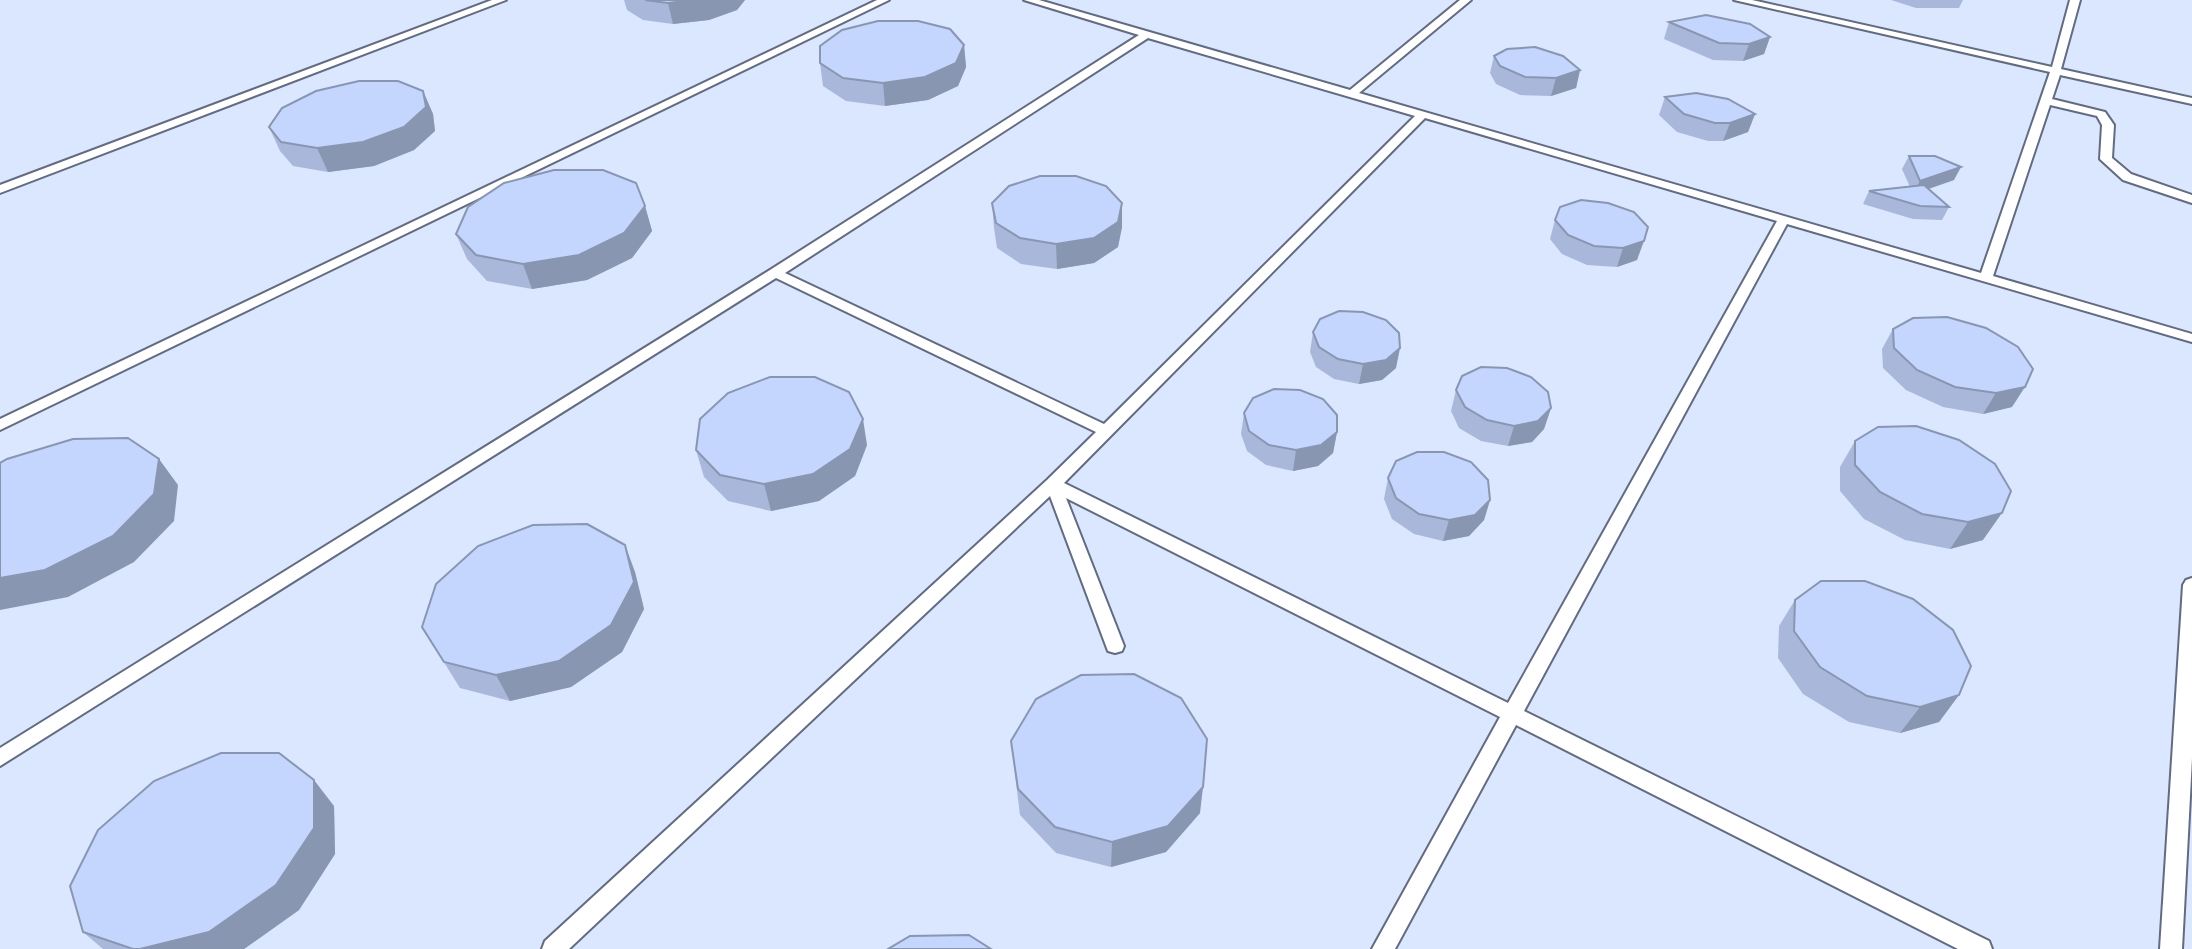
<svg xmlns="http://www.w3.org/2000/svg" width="2192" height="949" viewBox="0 0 2192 949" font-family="Ubuntu,sans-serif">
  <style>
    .built { fill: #dbe6ff }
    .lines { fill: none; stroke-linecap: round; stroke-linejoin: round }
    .lane-casing { stroke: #626b80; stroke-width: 4 }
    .lane { fill: #fff; fill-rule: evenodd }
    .wall { fill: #a9b8da }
    .shaded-wall { fill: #8996b2 }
    .building { fill: #c4d6fe; stroke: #8996b2; stroke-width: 2 }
  </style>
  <rect width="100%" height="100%" fill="#eaf1ff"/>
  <!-- built -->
  <rect class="built" x="0" y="0" width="2192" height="949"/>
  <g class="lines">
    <defs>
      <g id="lane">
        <polygon points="492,0 506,0 0,193 0,185"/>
        <polygon points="877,0 889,0 0,430 0,419"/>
        <path d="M1024 0H1039L1350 90 1460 0H1471L1359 93 1981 273 2050 72 1734 0H1752L2052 67 2070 0H2080L2061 69 2192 98V104L2060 75 2052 99 2105 112 2114 125 2112 158 2131 174 2192 195V203L2123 180 2100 159 2102 125 2097 116 2050 105 1993 276 2192 334V342L1787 224 1524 711 1989 941 1992 949H1958L1516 725 1395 949H1372L1500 717 1066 498 1124 646 1122 651 1115 653 1108 651 1050 496 569 949H542L545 941 1047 480 1096 432 776 278 0 766V748L770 270 1139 35ZM1148 38 1415 116 1104 424 785 273ZM1425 118 1777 221 1508 703 1064 483Z"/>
        <polygon points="2192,578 2192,758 2182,949 2160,949 2183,585 2186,580"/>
      </g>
    </defs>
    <!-- lane casing -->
    <use href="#lane" class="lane-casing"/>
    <!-- lane -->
    <use href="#lane" class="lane"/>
  </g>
  <!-- wall -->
  <g class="wall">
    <polygon points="624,0 745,0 737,10 709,20 673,24 643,20 627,10"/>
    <polygon points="1891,0 1963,0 1959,8 1916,8"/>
    <polygon points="1669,22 1770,37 1764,54 1743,61 1713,60 1664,39"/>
    <polygon points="964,45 966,67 958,86 928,100 885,106 846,101 823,86 820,63"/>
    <polygon points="1494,56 1580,70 1576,88 1551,96 1520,95 1496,84 1490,73"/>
    <polygon points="423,91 433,114 435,131 414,150 374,166 328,172 293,166 280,151 269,127"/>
    <polygon points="1665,97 1755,114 1748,132 1723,141 1708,141 1677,132 1659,115"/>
    <polygon points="1909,156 1954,180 1929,189 1949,207 1942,220 1913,219 1863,204 1869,191 1910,187 1902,169"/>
    <polygon points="1581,200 1637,260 1617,267 1587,265 1562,254 1550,239 1555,220"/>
    <polygon points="992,203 1122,227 1118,247 1094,263 1057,269 1021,264 997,248 994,228"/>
    <polygon points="645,206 652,231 632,258 587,280 532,289 487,281 467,259 456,234"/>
    <polygon points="1913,318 2012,407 1983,414 1943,407 1906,390 1883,368 1882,349 1893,329"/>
    <polygon points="1313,332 1396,368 1382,380 1359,384 1334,379 1316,367 1310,352"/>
    <polygon points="1456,390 1551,408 1544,429 1532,442 1508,446 1481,441 1459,428 1451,411"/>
    <polygon points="1244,413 1337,432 1333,453 1318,466 1293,471 1266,465 1247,451 1241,434"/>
    <polygon points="1916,426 1983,540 1950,549 1905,540 1864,519 1840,491 1840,467 1855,441"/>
    <polygon points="867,445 855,476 819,501 771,511 728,501 704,477 696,450"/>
    <polygon points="1388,478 1490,500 1484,520 1469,536 1443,541 1414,534 1392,519 1384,499"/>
    <polygon points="635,572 644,609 622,652 571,687 510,701 460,688 422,627"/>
    <polygon points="1795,600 1959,695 1939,722 1900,733 1849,722 1803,694 1778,658 1779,626"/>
    <polygon points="1011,741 1200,813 1166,852 1111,867 1056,853 1020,815"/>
    <polygon points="334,806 335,854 299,910 244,949 103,949 83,932"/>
  </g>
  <!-- shaded-wall -->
  <g class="shaded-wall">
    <polygon points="694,0 745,0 737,10 709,20 673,24 668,3"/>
    <polygon points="1770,37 1764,54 1743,61 1749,44"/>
    <polygon points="964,45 966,67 958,86 928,100 885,106 883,83"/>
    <polygon points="1580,70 1576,88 1551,96 1556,78"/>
    <polygon points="423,91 433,114 435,131 414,150 374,166 328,172 317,148"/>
    <polygon points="1755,114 1748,132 1723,141 1730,123"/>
    <polygon points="1961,167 1954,180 1913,194 1920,181"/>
    <polygon points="1122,203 1122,227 1118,247 1094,263 1057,269 1056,244"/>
    <polygon points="645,206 652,231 632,258 587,280 532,289 523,264"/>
    <polygon points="1644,241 1637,260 1617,267 1623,248"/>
    <polygon points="1400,348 1396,368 1382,380 1359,384 1363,364"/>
    <polygon points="2025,387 2012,407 1983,414 1996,393"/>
    <polygon points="1551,408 1544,429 1532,442 1508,446 1514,426"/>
    <polygon points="863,419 867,445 855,476 819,501 771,511 764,484"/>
    <polygon points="1337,432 1333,453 1318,466 1293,471 1296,450"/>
    <polygon points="159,459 178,485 174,521 134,562 68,597 0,610 0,578"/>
    <polygon points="1490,500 1484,520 1469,536 1443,541 1449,520"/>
    <polygon points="2002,513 1983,540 1950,549 1968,522"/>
    <polygon points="625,545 635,572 644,609 622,652 571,687 510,701 496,675"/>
    <polygon points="1959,695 1939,722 1900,733 1920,707"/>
    <polygon points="314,780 334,806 335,854 299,910 244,949 140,949"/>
    <polygon points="1203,787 1200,813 1166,852 1111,867 1112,842"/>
  </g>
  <!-- building -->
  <g class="building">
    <polygon points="645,0 694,0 668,3"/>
    <polygon points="1706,15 1750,24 1770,37 1749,44 1719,43 1669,22"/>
    <polygon points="878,21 918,21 950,29 964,45 956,63 925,77 883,83 843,78 820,63 820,46 842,30"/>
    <polygon points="1535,47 1563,56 1580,70 1556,78 1525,77 1500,66 1494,56 1507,49"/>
    <polygon points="359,81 398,81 423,91 426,107 404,127 363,142 317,148 281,142 269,127 282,108 316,91"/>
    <polygon points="1696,93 1728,99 1755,114 1730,123 1715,123 1684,114 1665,97"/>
    <polygon points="1909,156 1935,156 1961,167 1920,181"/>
    <polygon points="554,170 603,170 636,183 645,206 624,233 579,255 523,264 476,255 456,234 468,207 504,183"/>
    <polygon points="1040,176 1076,176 1106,186 1122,203 1118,222 1094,238 1056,244 1020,238 996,223 992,203 1009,186"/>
    <polygon points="1924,185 1949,207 1920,206 1869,191"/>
    <polygon points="1581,200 1608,203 1634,212 1648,227 1644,241 1623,248 1594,246 1568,235 1555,220 1560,207"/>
    <polygon points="1339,311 1363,312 1386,320 1399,333 1400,348 1386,360 1363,364 1338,359 1319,347 1313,332 1320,319"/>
    <polygon points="1947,317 1986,328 2018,347 2033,369 2025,387 1996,393 1955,387 1917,370 1894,348 1893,329 1913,318"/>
    <polygon points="1481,367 1507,368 1531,377 1548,392 1551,408 1538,421 1514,426 1487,420 1465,407 1456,390 1462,376"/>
    <polygon points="770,377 815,377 849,392 863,419 850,449 813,474 764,484 720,475 696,450 700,419 728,393"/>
    <polygon points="1274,389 1300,390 1323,399 1337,415 1337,432 1321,445 1296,450 1269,445 1249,431 1244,413 1253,398"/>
    <polygon points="1916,426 1959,440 1995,464 2011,491 2002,513 1968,522 1922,514 1880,492 1855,465 1855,441 1878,427"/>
    <polygon points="128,438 159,459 154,494 113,536 45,570 0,578 0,463 7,459 73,439"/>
    <polygon points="1417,452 1444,452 1471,462 1488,480 1490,500 1475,515 1449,520 1419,514 1396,498 1388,478 1396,461"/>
    <polygon points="587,524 625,545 634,582 611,625 559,661 496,675 444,662 422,627 436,584 478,546 533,525"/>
    <polygon points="1821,581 1865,581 1913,599 1953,630 1971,666 1959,695 1920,707 1867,696 1820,667 1794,631 1795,600"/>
    <polygon points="1134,674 1181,698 1207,739 1203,787 1168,826 1112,842 1055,827 1018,789 1011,741 1036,699 1081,675"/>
    <polygon points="221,753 279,753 314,780 314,828 276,885 209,932 140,949 133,949 83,932 70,886 98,830 154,781"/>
    <polygon points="969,935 991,949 888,949 910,936"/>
  </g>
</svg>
